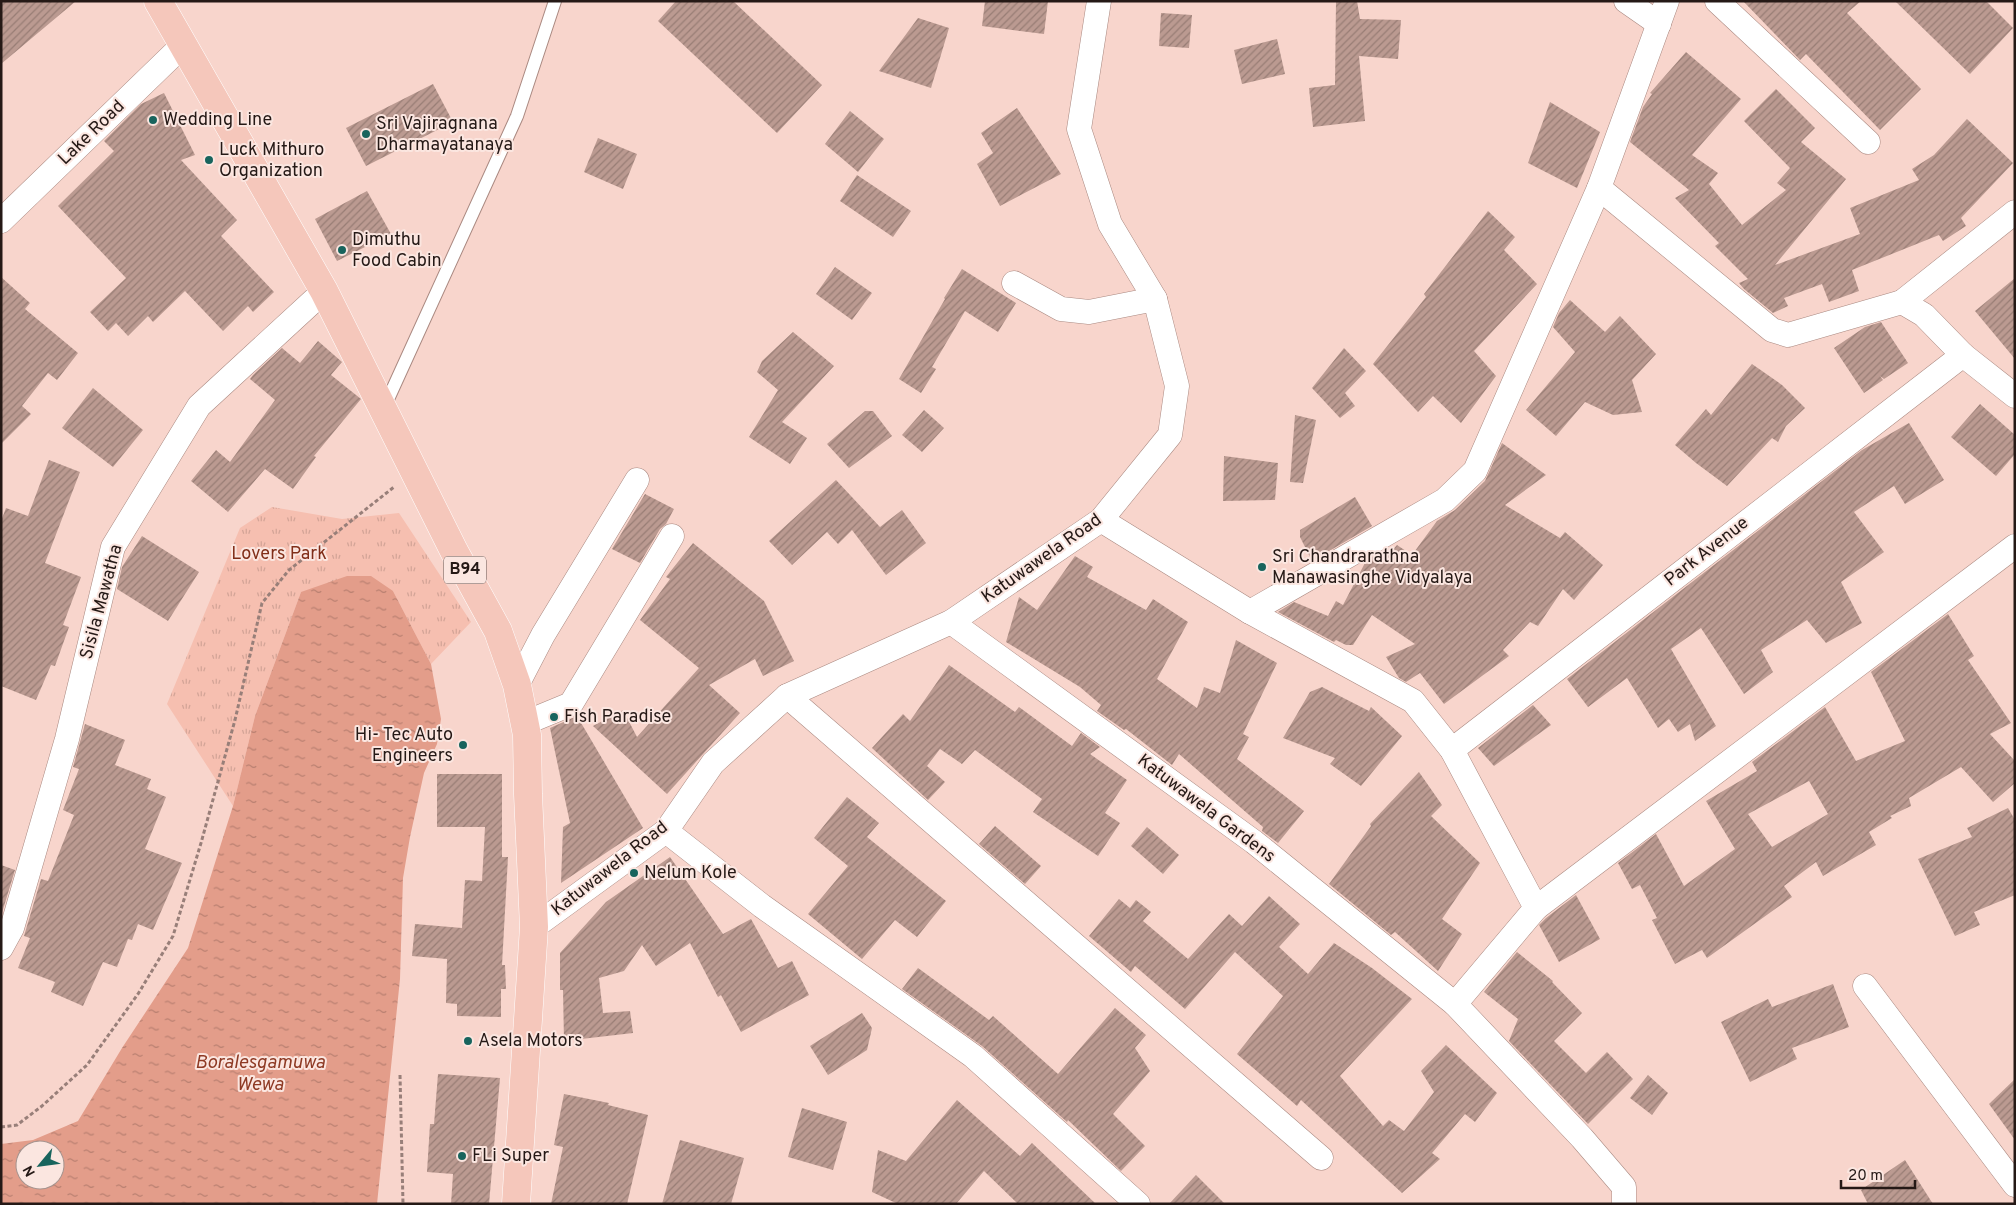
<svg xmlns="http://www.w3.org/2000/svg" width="2016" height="1205" viewBox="0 0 2016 1205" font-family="Overpass,sans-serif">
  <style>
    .grass { fill: url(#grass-tufts) }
    .water { fill: url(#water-ripples); fill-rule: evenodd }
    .building { fill: url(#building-hatch); fill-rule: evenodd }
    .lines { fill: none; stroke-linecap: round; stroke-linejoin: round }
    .lane-casing { stroke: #aa8981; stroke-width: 14 }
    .street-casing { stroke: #aa8981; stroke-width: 25 }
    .primary-casing { stroke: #fff; stroke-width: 29 }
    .path { stroke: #987f79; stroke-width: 3; stroke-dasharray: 4 2.5; stroke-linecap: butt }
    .lane { stroke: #fff; stroke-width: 12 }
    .street { stroke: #fff; stroke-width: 24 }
    .primary { stroke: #f5c7bb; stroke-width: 28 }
    .poi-dot { fill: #18645d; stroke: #fbe6e0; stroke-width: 2 }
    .labels { text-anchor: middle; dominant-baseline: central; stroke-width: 4; stroke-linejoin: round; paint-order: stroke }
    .shield { fill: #fbe6e0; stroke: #655653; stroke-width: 1 }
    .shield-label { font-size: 16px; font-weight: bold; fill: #251916 }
    .poi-label { font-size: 18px; fill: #251916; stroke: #fbe6e0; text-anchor: start }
    .street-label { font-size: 18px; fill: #251916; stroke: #fbe6e0 }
    .park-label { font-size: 18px; fill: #812e18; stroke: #fbe6e0 }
    .water-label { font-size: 19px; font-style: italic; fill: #8e3a24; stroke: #fbe6e0 }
  </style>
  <defs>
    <pattern id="grass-tufts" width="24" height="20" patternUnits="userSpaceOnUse" patternTransform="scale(1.25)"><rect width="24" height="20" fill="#f6bfb0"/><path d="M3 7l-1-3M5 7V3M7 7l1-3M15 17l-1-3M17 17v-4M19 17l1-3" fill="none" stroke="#d3a497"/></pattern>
    <pattern id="water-ripples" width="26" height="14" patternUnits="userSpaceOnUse" patternTransform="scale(1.25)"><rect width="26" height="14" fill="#e39d8a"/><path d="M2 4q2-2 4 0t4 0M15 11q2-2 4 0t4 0" fill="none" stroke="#b87f70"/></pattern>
    <pattern id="building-hatch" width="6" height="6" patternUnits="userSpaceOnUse" patternTransform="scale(1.25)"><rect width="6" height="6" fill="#bb9a91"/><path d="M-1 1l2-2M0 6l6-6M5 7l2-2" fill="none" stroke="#987d75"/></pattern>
  </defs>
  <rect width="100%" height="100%" fill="#f8d5cc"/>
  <!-- grass -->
  <polygon class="grass" points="272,507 342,519 399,513 471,622 431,664 393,591 301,592 255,716 233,806 167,704 240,528"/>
  <!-- water -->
  <path class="water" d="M347 576H371L393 591 431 664 441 719 437 744 424 773 410 837 403 878 400 979 377 1204H1V1144L33 1140 78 1121 122 1048 188 948 233 806 255 716 301 592ZM25 1150H55V1180H25Z"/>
  <!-- building -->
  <g class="building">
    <polygon points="1,1 76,1 1,64"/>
    <polygon points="676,1 733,1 822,85 777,133 658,21"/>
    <polygon points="985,1 1048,1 1044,34 982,26"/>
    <polygon points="1336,1 1357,1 1360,19 1401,20 1398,59 1359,56 1365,121 1313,127 1309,88 1335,85"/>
    <polygon points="1743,1 1861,1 1847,13 1921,89 1880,130 1806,54 1800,60"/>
    <polygon points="1895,1 1986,1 2013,28 1970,74"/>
    <polygon points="1161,13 1192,15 1189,48 1159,46"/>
    <polygon points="918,18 949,28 931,88 879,71"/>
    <polygon points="1277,39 1285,74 1242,84 1234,50"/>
    <polygon points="1686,52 1741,99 1692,155 1718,173 1709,184 1742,225 1786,190 1777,183 1790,168 1744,121 1776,89 1815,128 1801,142 1846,179 1775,265 1860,234 1850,208 1919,180 1912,169 1934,155 1967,119 2013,163 1961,218 1966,226 1943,241 1939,235 1852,270 1859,291 1829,302 1822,284 1784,298 1788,306 1773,313 1744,289 1739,283 1748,279 1715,246 1719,243 1675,198 1689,190 1630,142 1643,107 1652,94 1650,93"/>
    <polygon points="433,84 453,122 366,166 346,128"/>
    <polygon points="164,93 195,155 181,160 237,220 221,236 274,292 253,312 248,306 223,331 185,291 153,322 148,316 128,336 116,323 108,331 90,312 126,278 58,206 114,151 104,141 141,104"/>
    <polygon points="1550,102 1600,132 1577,188 1528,163"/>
    <polygon points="1017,108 1061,174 1000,206 977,164 993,153 981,133"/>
    <polygon points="850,111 884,139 858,172 825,144"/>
    <polygon points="598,138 637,154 623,189 584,172"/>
    <polygon points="857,175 911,211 893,237 840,201"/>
    <polygon points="367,191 391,234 337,261 315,219"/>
    <polygon points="1488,211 1515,237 1504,250 1537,284 1474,351 1496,376 1461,423 1433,396 1418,412 1373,364 1426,297 1424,294"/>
    <polygon points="835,267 872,293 852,320 816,294"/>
    <polygon points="962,269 1016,303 998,332 965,311 932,367 936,369 921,393 899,379 945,299 944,298"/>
    <polygon points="1,277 30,303 25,309 78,353 57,380 48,373 22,406 31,414 1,444"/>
    <polygon points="2015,278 2015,359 1975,311"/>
    <polygon points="1570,300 1605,332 1620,316 1656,354 1632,380 1642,412 1613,415 1585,402 1556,436 1526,410 1575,352 1553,327 1559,313"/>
    <polygon points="1881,322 1908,363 1884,379 1880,376 1883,380 1864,393 1834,348 1865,327"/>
    <polygon points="793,332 834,366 782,422 807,438 790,464 749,437 778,390 757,372 762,361"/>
    <polygon points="318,341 342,362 331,375 361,399 314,456 316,457 293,489 265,469 228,512 191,481 216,450 230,462 275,400 250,379 253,375 282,348 300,363"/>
    <polygon points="1344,348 1366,371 1345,393 1355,406 1340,418 1312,388"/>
    <polygon points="1752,364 1782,385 1805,408 1786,426 1778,442 1772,438 1727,486 1696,463 1675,445 1706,409 1711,415"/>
    <polygon points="93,388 143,430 113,467 62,428"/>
    <polygon points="1980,404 2015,435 2015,454 1996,476 1951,437"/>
    <polygon points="924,410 944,428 922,452 902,435"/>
    <polygon points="865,411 873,411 892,436 849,468 827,444"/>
    <polygon points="1295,415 1316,420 1303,483 1290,482"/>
    <polygon points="1909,423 1944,480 1905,504 1894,486 1854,512 1884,552 1841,582 1862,623 1826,643 1807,620 1761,650 1773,672 1744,694 1701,628 1671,649 1716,726 1695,741 1690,724 1678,732 1669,719 1658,728 1627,678 1588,707 1567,679 1862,450"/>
    <polygon points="1502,443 1546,475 1505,505 1560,538 1565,532 1603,565 1574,600 1563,589 1538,626 1530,622 1503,650 1509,656 1444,704 1420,673 1406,682 1399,678 1386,657 1415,644 1372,615 1353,645 1346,645 1336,640 1334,642 1278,612 1294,602 1328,616 1336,601 1343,605 1366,561 1387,549 1389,554 1397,545 1412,555 1437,521 1455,510 1485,481"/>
    <polygon points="1224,456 1278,463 1275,500 1223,501"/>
    <polygon points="49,460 80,472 45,563 81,577 63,625 69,627 55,666 51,665 36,700 1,686 1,521 6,508 28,516"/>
    <polygon points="836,480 880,527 902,510 926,543 886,575 852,530 838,544 827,532 792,565 769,541"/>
    <polygon points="645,494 674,509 666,524 660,529 640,563 612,549"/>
    <polygon points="1355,497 1372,526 1312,561 1300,537 1300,530"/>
    <polygon points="142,536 199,572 168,621 117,589 122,567"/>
    <polygon points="693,543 764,601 794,661 763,676 755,659 709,685 740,713 667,794 593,726 623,710 637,737 699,668 640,620 670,579 666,577"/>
    <polygon points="1075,556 1093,567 1087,577 1146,610 1153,599 1188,622 1157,679 1197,708 1204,687 1220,693 1236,640 1277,663 1243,734 1249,737 1237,759 1304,811 1278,843 1262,831 1263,827 1179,754 1172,765 1126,729 1124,730 1097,711 1101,705 1080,687 1006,642 1019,597 1037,610"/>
    <path d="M1948 614 1974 656 1968 660 2011 723 1990 734 2015 761V783L1993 802 1961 767 1909 798 1911 806 1890 816 1892 818 1869 832 1876 845 1823 876 1816 862 1784 886 1792 897 1707 958 1702 950 1675 964 1652 920 1657 918 1640 885 1632 889 1618 863 1656 834 1684 886 1735 849 1706 801 1757 771 1752 762 1825 707 1856 761 1905 741 1871 672ZM1809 781 1828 814 1772 847 1748 814Z"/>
    <polygon points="949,665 1015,712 1019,707 1072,746 1081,733 1100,747 1090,754 1127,780 1105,813 1120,823 1098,856 1033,812 1042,799 975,750 962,764 940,749 927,766 945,782 928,800 872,748 903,714 910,721"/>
    <polygon points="1322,687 1369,711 1371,707 1402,736 1361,786 1330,764 1335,758 1283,738 1310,692"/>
    <polygon points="1533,705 1551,725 1494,766 1478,748"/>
    <polygon points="577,716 643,828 561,883 563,827 570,823 550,728"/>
    <polygon points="85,724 125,740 115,765 151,779 147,789 166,797 145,849 182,863 153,930 138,924 132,940 128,939 117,967 103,962 83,1006 51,992 55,982 18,968 30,938 24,936 41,879 48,881 74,815 63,810 79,769 73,767"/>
    <polygon points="1419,772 1442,805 1431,816 1480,863 1442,919 1462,934 1438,971 1395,932 1391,935 1329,884 1371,826 1370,824"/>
    <polygon points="437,774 502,774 502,857 508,857 502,965 505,965 506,989 501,989 501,1017 457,1016 457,1004 446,1003 447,959 412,956 415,924 462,928 465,880 482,881 485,827 437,827"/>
    <polygon points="847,797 879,823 867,837 946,901 917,937 895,920 862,959 808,914 848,866 814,838"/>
    <polygon points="2008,808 2015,820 2015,895 1974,912 1980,925 1955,936 1918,859 1972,837 1967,828"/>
    <polygon points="995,826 1041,866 1025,884 979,844"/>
    <polygon points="1147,827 1179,855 1163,874 1131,846"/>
    <polygon points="670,857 723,934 751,919 778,968 792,961 809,995 741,1032 721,995 718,997 690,943 656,966 642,945 624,971 599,978 603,1013 630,1011 633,1033 564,1041 563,990 560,990 560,953 606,902"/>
    <polygon points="1,865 15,870 1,916"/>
    <polygon points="1576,895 1600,939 1559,962 1539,925 1546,918"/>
    <polygon points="1269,896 1300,924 1279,947 1308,974 1334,943 1372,968 1412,999 1340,1076 1383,1126 1389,1120 1404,1131 1434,1092 1421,1071 1446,1045 1497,1093 1475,1122 1465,1114 1432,1153 1440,1159 1402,1193 1301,1100 1297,1106 1237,1054 1283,996 1235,952 1185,1009 1135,966 1131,972 1089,936 1119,899 1130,908 1136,900 1151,912 1143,921 1188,959 1229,914 1242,926"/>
    <polygon points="1517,952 1553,981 1552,982 1582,1013 1554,1041 1586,1073 1607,1052 1633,1079 1588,1124 1509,1041 1518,1019 1484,992"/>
    <polygon points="918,968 989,1020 993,1016 1058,1074 1115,1008 1146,1035 1135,1048 1150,1071 1113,1114 1145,1146 1121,1171 1068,1120 1067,1122 982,1046 902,989"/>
    <polygon points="1833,984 1849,1027 1792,1048 1797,1059 1750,1082 1721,1022 1768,999 1772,1007"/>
    <polygon points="862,1013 872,1028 867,1050 828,1075 810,1046"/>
    <polygon points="438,1074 500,1078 489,1204 451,1204 453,1174 427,1172 430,1124 434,1124"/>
    <polygon points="1648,1075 1668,1093 1652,1115 1630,1098"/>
    <polygon points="2015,1079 2015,1140 1989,1104"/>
    <polygon points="564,1094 609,1103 608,1105 648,1115 627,1204 551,1204 563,1147 554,1145"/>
    <polygon points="957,1100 1020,1156 1032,1143 1096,1204 1018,1204 984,1171 956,1204 898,1204 872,1192 878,1150 906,1161"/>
    <polygon points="802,1108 847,1122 833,1170 788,1157"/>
    <polygon points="680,1140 744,1158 731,1204 662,1204"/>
    <polygon points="1905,1160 1933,1204 1868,1204 1861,1190"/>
    <polygon points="1196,1175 1225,1204 1169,1204"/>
  </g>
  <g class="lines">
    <defs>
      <polyline id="lane" points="384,408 517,116 555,1"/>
      <g id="street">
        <polyline points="1626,1 1659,24"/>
        <polyline points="1717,1 1868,142"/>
        <polyline points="1599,188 1772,330 1788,335 1902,302 1924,315 1963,355 2015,396"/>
        <polyline points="1,221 183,45"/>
        <polyline points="1014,283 1061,309 1089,312 1155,299"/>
        <polyline points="1902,302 2015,212"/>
        <polyline points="1101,520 1250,612 1413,701 1452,750 1536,908 1455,1004 1582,1138 1624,1187 1624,1204"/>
        <polyline points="1250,612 1445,500 1475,471 1599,188 1667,1"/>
        <polyline points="951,622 1254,842 1455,1004"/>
        <polyline points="517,685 543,635 637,480"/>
        <polyline points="787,696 1321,1158"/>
        <polyline points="525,723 571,704 672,536"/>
        <polyline points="1452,750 1963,355"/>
        <polyline points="666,831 762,906 973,1056 1138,1204"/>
        <polyline points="1536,908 2015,546"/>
        <polyline points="534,927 666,831 713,763 787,696 951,622 1101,520 1170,435 1177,386 1155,299 1110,224 1079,129 1099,1"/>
        <polyline points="1,948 12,928 67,739 113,547 199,406 324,291"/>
        <polyline points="1865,986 2015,1185"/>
      </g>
      <polyline id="primary" points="158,1 324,291 454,551 498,631 517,685 527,735 528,794 534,927 516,1204"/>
    </defs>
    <!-- lane casing -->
    <use href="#lane" class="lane-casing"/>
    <!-- street casing -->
    <use href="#street" class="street-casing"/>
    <!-- primary casing -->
    <use href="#primary" class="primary-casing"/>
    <!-- path -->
    <g class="path">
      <polyline points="400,1075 403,1204"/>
      <polyline points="1,1127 17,1125 42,1106 87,1065 138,994 173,936 201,843 235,720 262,603 289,570 394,487"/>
    </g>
    <!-- lane -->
    <use href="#lane" class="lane"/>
    <!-- street -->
    <use href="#street" class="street"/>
    <!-- primary -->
    <use href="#primary" class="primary"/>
  </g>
  <!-- markers -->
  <g class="poi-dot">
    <circle cx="153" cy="120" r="5"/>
    <circle cx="366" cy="134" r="5"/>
    <circle cx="209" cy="160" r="5"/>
    <circle cx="342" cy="250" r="5"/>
    <circle cx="1262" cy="567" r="5"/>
    <circle cx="554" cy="717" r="5"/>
    <circle cx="463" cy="745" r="5"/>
    <circle cx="634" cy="873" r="5"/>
    <circle cx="468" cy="1041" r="5"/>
    <circle cx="462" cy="1156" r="5"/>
  </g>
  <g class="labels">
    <!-- shield labels -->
    <rect class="shield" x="444" y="556.5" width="42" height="27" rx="4"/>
    <g class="shield-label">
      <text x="465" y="570">B94</text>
    </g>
    <!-- poi labels -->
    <g class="poi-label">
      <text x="163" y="120">Wedding Line</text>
      <text x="376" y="124">Sri Vajiragnana<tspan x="376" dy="21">Dharmayatanaya</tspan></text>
      <text x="219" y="150">Luck Mithuro<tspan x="219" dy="21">Organization</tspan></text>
      <text x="352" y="240">Dimuthu<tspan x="352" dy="21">Food Cabin</tspan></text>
      <text x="1272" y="557">Sri Chandrarathna<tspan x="1272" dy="21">Manawasinghe Vidyalaya</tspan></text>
      <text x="564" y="717">Fish Paradise</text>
      <text x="453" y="735" text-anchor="end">Hi- Tec Auto<tspan x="453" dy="21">Engineers</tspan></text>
      <text x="644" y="873">Nelum Kole</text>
      <text x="478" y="1041">Asela Motors</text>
      <text x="472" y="1156">FLi Super</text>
    </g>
    <!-- street labels -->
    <g class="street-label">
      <text transform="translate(92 133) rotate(-44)">Lake Road</text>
      <text transform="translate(1707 552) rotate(-38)">Park Avenue</text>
      <text transform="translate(1042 559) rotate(-35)">Katuwawela Road</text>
      <text transform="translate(102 602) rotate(-75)">Sisila Mawatha</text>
      <text transform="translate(1206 809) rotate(37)">Katuwawela Gardens</text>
      <text transform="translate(610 869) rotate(-38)">Katuwawela Road</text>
    </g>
    <!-- park labels -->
    <g class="park-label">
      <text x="279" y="554">Lovers Park</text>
    </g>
    <!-- water labels -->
    <g class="water-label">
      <text x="260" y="1063">Boralesgamuwa<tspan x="260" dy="22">Wewa</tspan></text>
    </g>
  </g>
  <!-- border -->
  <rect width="2016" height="1205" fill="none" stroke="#251916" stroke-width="5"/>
  <!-- north arrow -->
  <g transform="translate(40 1165) rotate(241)"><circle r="24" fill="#fbe6e0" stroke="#a5948f"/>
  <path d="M0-4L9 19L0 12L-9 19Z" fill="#18645d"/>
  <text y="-8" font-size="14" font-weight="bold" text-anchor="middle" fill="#251916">N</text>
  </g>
  <!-- scale -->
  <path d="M1841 1180v8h74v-8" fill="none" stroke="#251916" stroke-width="2.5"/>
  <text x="1848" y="1180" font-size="15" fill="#251916" stroke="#fbe6e0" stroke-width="4" paint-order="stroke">20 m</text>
</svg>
